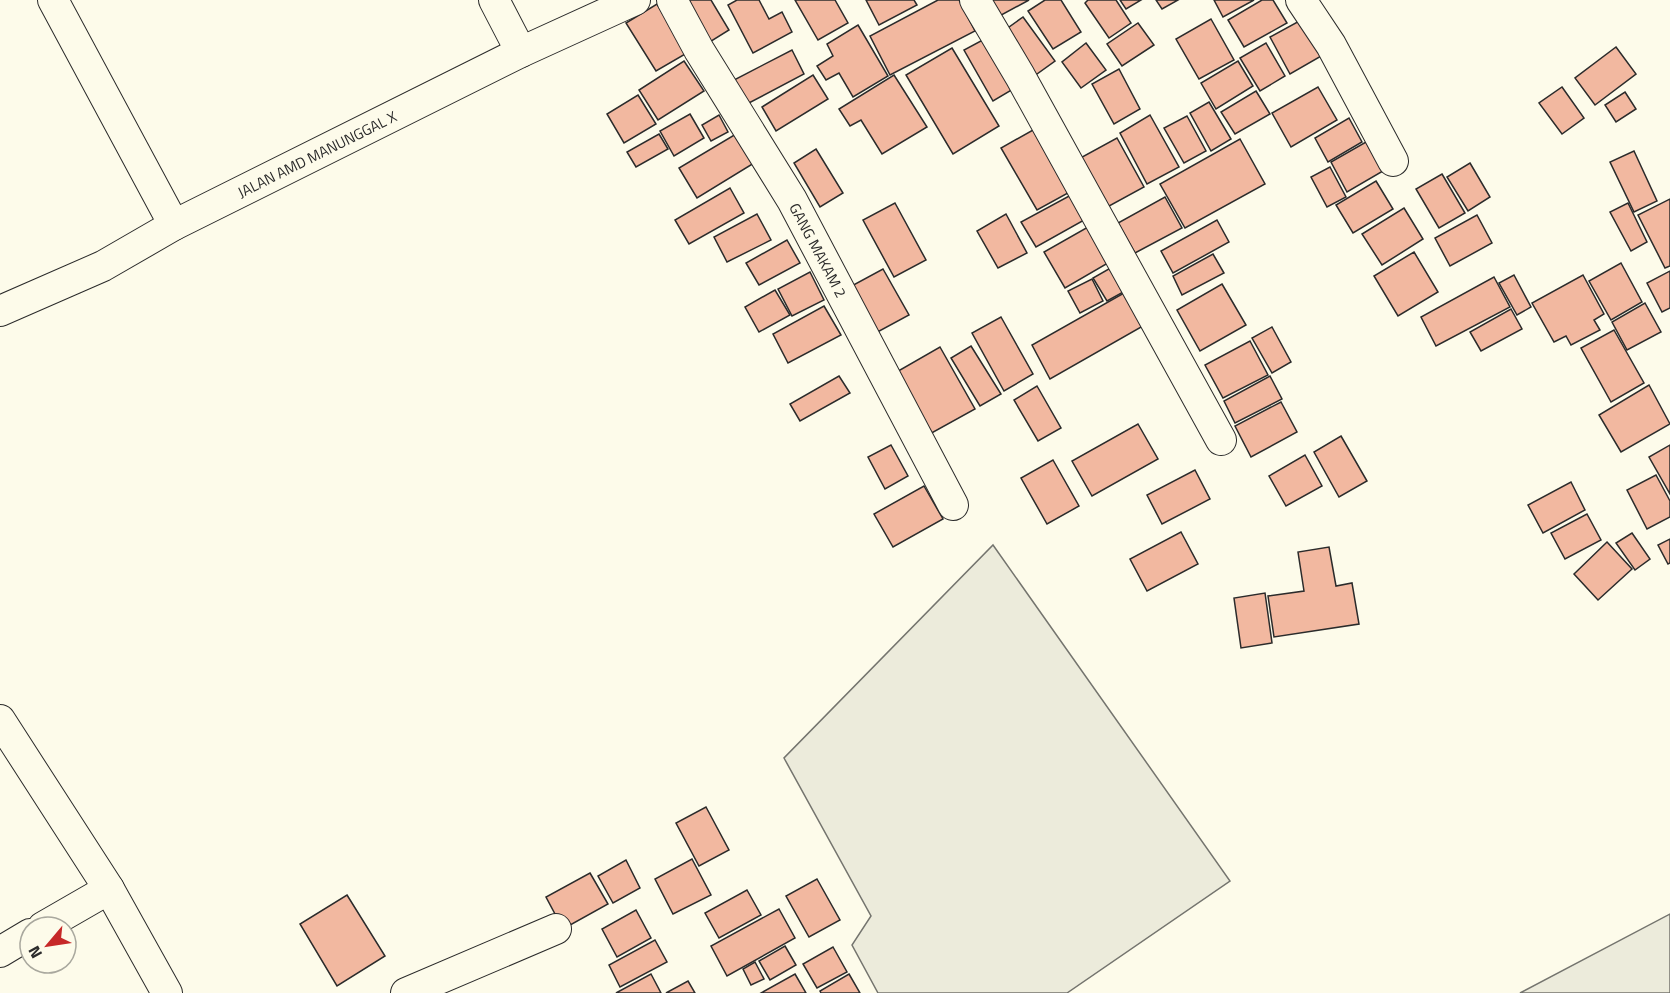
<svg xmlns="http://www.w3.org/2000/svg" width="1670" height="993" viewBox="0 0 1670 993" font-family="'Titillium Web',sans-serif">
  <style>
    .green { fill: #ecebdb; stroke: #74746e; stroke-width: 1.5 }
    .building { fill: #f2b8a0; stroke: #2b2b2b; stroke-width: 1.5 }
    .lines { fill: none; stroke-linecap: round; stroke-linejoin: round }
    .street-casing { stroke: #2b2b2b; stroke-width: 32 }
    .street { stroke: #fdfbea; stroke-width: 30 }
    .labels { text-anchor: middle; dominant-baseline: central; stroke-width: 4.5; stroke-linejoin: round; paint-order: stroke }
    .street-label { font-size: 15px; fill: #2b2b2b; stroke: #fdfbea }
  </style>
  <rect width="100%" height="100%" fill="#fdfbea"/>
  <!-- green -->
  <g class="green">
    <polygon points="993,545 1230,881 1067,993 878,993 852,945 871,916 784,758"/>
    <polygon points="1670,914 1670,993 1520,993"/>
  </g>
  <!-- building -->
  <g class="building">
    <polygon points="682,0 711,0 729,30 705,45"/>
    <polygon points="737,0 759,0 769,19 782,12 792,32 753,53 728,5"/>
    <polygon points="795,0 835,0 848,23 818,40"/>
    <polygon points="866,0 914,0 917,5 879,25"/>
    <polygon points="938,0 959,0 975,31 890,75 870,36"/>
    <polygon points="984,0 1029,0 994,19"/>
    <polygon points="1045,0 1061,0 1081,32 1053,49 1028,11"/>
    <polygon points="1088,0 1116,0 1131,23 1109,38 1085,3"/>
    <polygon points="1120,0 1141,0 1126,9"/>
    <polygon points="1156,0 1178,0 1162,9"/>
    <polygon points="1214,0 1254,0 1223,17"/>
    <polygon points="1262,0 1273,0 1287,23 1244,47 1228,20"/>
    <polygon points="657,4 687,53 656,71 626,23"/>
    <polygon points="1023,17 1055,61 1030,79 998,35"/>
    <polygon points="1211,19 1234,60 1199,79 1176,39"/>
    <polygon points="1303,19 1323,55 1290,74 1270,37"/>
    <polygon points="1138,23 1154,45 1122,66 1107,44"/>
    <polygon points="858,25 888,76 853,97 839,73 826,80 817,66 833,56 827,44"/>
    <polygon points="992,35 1020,85 993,101 964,50"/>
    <polygon points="1086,43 1106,70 1081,88 1062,62"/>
    <polygon points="1266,43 1285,76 1260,91 1240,58"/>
    <polygon points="1616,47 1636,74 1595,105 1575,78"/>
    <polygon points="952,48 999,126 953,154 906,75"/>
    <polygon points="792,50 804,74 747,104 734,80"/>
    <polygon points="684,61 704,91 658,120 639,90"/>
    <polygon points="1238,61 1253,86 1216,109 1201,83"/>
    <polygon points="1119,69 1140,109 1114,124 1092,84"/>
    <polygon points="813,75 828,99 776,131 762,107"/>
    <polygon points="894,75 927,127 882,154 861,120 850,126 839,109"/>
    <polygon points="1318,87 1337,120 1291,147 1272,113"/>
    <polygon points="1562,87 1584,118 1562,134 1539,103"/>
    <polygon points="1256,91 1270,114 1235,134 1221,112"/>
    <polygon points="1625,92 1636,109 1616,122 1605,105"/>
    <polygon points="638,95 656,124 624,143 607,114"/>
    <polygon points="1209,102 1231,139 1211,151 1190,113"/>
    <polygon points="690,114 704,138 674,156 660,131"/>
    <polygon points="719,115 728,132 711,141 702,125"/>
    <polygon points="1150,115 1179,167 1147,184 1120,133"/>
    <polygon points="1187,116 1206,151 1184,163 1164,128"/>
    <polygon points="1349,118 1362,142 1328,162 1315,138"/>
    <polygon points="1033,130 1068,193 1037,210 1001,148"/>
    <polygon points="741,131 759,160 697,198 679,168"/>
    <polygon points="659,134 668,149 636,167 627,152"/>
    <polygon points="1117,138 1144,187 1100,211 1073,162"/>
    <polygon points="1240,139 1265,184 1185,228 1160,184"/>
    <polygon points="1366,142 1383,171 1347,192 1331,162"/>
    <polygon points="816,149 843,193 820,207 794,163"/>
    <polygon points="1634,151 1657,201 1634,212 1610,162"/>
    <polygon points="1470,163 1490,197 1468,211 1447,177"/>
    <polygon points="1330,167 1346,197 1327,207 1311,177"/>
    <polygon points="1442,174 1465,213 1439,228 1416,189"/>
    <polygon points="1376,181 1393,209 1353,233 1336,205"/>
    <polygon points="730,188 744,213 689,244 675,220"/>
    <polygon points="1071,195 1086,219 1036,247 1021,222"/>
    <polygon points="1165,197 1182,228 1135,253 1118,223"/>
    <polygon points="1670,199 1670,266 1665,268 1638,215"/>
    <polygon points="895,203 926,260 894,277 863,220"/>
    <polygon points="1628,203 1647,242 1631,251 1610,212"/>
    <polygon points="1404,208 1423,239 1382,265 1362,234"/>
    <polygon points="757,214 771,240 727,262 714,237"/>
    <polygon points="1006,214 1027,253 998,268 977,231"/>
    <polygon points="1477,215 1492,243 1450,266 1435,238"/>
    <polygon points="1217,220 1229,242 1173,273 1161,251"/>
    <polygon points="1088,227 1108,263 1065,288 1044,252"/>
    <polygon points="787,240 800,263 759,285 746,263"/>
    <polygon points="1414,252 1438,292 1398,316 1374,276"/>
    <polygon points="1213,254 1224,273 1182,295 1173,276"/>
    <polygon points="1621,263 1642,302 1611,320 1589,281"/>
    <polygon points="1114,266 1127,290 1107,301 1093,278"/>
    <polygon points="883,269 909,315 872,335 846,289"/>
    <polygon points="1670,271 1670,308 1662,312 1647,283"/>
    <polygon points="810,272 824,300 792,316 778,289"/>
    <polygon points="1514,275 1531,307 1517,315 1499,283"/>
    <polygon points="1583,275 1604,314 1594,320 1600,330 1571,345 1566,336 1554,342 1532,303"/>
    <polygon points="1494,277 1510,307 1436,346 1421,317"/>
    <polygon points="1092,279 1103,301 1080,313 1068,291"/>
    <polygon points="1222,284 1246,325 1200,351 1177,310"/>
    <polygon points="1131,289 1150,322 1050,379 1032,345"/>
    <polygon points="775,290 790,315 759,332 745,307"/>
    <polygon points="1645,303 1661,332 1627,350 1612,322"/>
    <polygon points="824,306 841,335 788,363 773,334"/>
    <polygon points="1511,309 1522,329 1481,351 1470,332"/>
    <polygon points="1001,317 1033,374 1004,391 972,333"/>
    <polygon points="1272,327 1291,362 1272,373 1252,338"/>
    <polygon points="1614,330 1644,383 1611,402 1581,348"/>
    <polygon points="1250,341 1268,375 1223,398 1205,365"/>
    <polygon points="971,346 1001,394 980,406 951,358"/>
    <polygon points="940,347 975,409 928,435 893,374"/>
    <polygon points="839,376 850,393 800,421 790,404"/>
    <polygon points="1270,376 1282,399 1235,423 1224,401"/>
    <polygon points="1649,385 1670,424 1621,452 1599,415"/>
    <polygon points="1037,386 1061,428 1038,441 1014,400"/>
    <polygon points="1281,402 1297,432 1251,457 1235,426"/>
    <polygon points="1138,424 1158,459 1092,496 1072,461"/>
    <polygon points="1341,436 1367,481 1339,497 1314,452"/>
    <polygon points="891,445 908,476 885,489 868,457"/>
    <polygon points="1670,445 1670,494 1649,457"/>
    <polygon points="1305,455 1322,486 1286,506 1269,476"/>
    <polygon points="1053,460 1079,506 1047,524 1021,478"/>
    <polygon points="1195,470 1210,499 1162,524 1147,495"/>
    <polygon points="1656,475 1670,501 1670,517 1647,529 1627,490"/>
    <polygon points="1571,482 1585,510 1543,533 1528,505"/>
    <polygon points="924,486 943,519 893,547 874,514"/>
    <polygon points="1587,514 1601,540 1565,559 1551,533"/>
    <polygon points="1181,532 1198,564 1147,591 1130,559"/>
    <polygon points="1632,533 1650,559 1635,570 1616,543"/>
    <polygon points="1670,539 1670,563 1668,564 1658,545"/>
    <polygon points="1607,542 1632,569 1598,600 1574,574"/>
    <polygon points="1329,547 1336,586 1352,583 1359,624 1274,637 1268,596 1304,591 1298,552"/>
    <polygon points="1265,593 1272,643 1241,648 1234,598"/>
    <polygon points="706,807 729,850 699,866 676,823"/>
    <polygon points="692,859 711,895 673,914 655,879"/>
    <polygon points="626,860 640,888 613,903 598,876"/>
    <polygon points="590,873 608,904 563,929 546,897"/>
    <polygon points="817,879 840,920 809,937 786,896"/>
    <polygon points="747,890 761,915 719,938 705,913"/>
    <polygon points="347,895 385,956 337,986 300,924"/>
    <polygon points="779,909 795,938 727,976 711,946"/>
    <polygon points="636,910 651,938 617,957 602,929"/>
    <polygon points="655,940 667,962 620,987 609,965"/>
    <polygon points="785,946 796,965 770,980 759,961"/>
    <polygon points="833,947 847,972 817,988 803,964"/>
    <polygon points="755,962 764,979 751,985 743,969"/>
    <polygon points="651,974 661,993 616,993"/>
    <polygon points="795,974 806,993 761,993"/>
    <polygon points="849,974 860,993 821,993 820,991"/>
    <polygon points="688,981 695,993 666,993"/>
  </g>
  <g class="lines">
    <defs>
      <g id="street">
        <polyline points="53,0 174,225"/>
        <polyline points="494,0 521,52"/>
        <path id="s1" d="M672 0 699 50 792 200 953 505"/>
        <polyline points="975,0 1020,76 1221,440"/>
        <polyline points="1301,0 1331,45 1393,161"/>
        <path id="s2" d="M0 311 103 266 174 225 521 52 635 0"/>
        <polyline points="0,720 109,889 167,993"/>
        <polyline points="43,927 109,889"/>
        <polyline points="0,952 30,934"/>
        <polyline points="406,993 556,929"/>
      </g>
    </defs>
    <!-- street casing -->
    <use href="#street" class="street-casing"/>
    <!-- street -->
    <use href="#street" class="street"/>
  </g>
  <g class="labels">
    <!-- street labels -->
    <g class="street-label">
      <text stroke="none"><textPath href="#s2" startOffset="354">JALAN AMD MANUNGGAL X</textPath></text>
      <text stroke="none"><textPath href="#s1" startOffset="290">GANG MAKAM 2</textPath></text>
    </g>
  </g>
  <!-- north arrow -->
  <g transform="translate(48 945) rotate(241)"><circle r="28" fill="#fdfbea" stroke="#a9a89e" stroke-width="1.5"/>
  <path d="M0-4.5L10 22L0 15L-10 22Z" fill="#c62828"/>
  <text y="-9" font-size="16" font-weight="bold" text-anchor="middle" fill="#2b2b2b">N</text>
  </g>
</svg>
